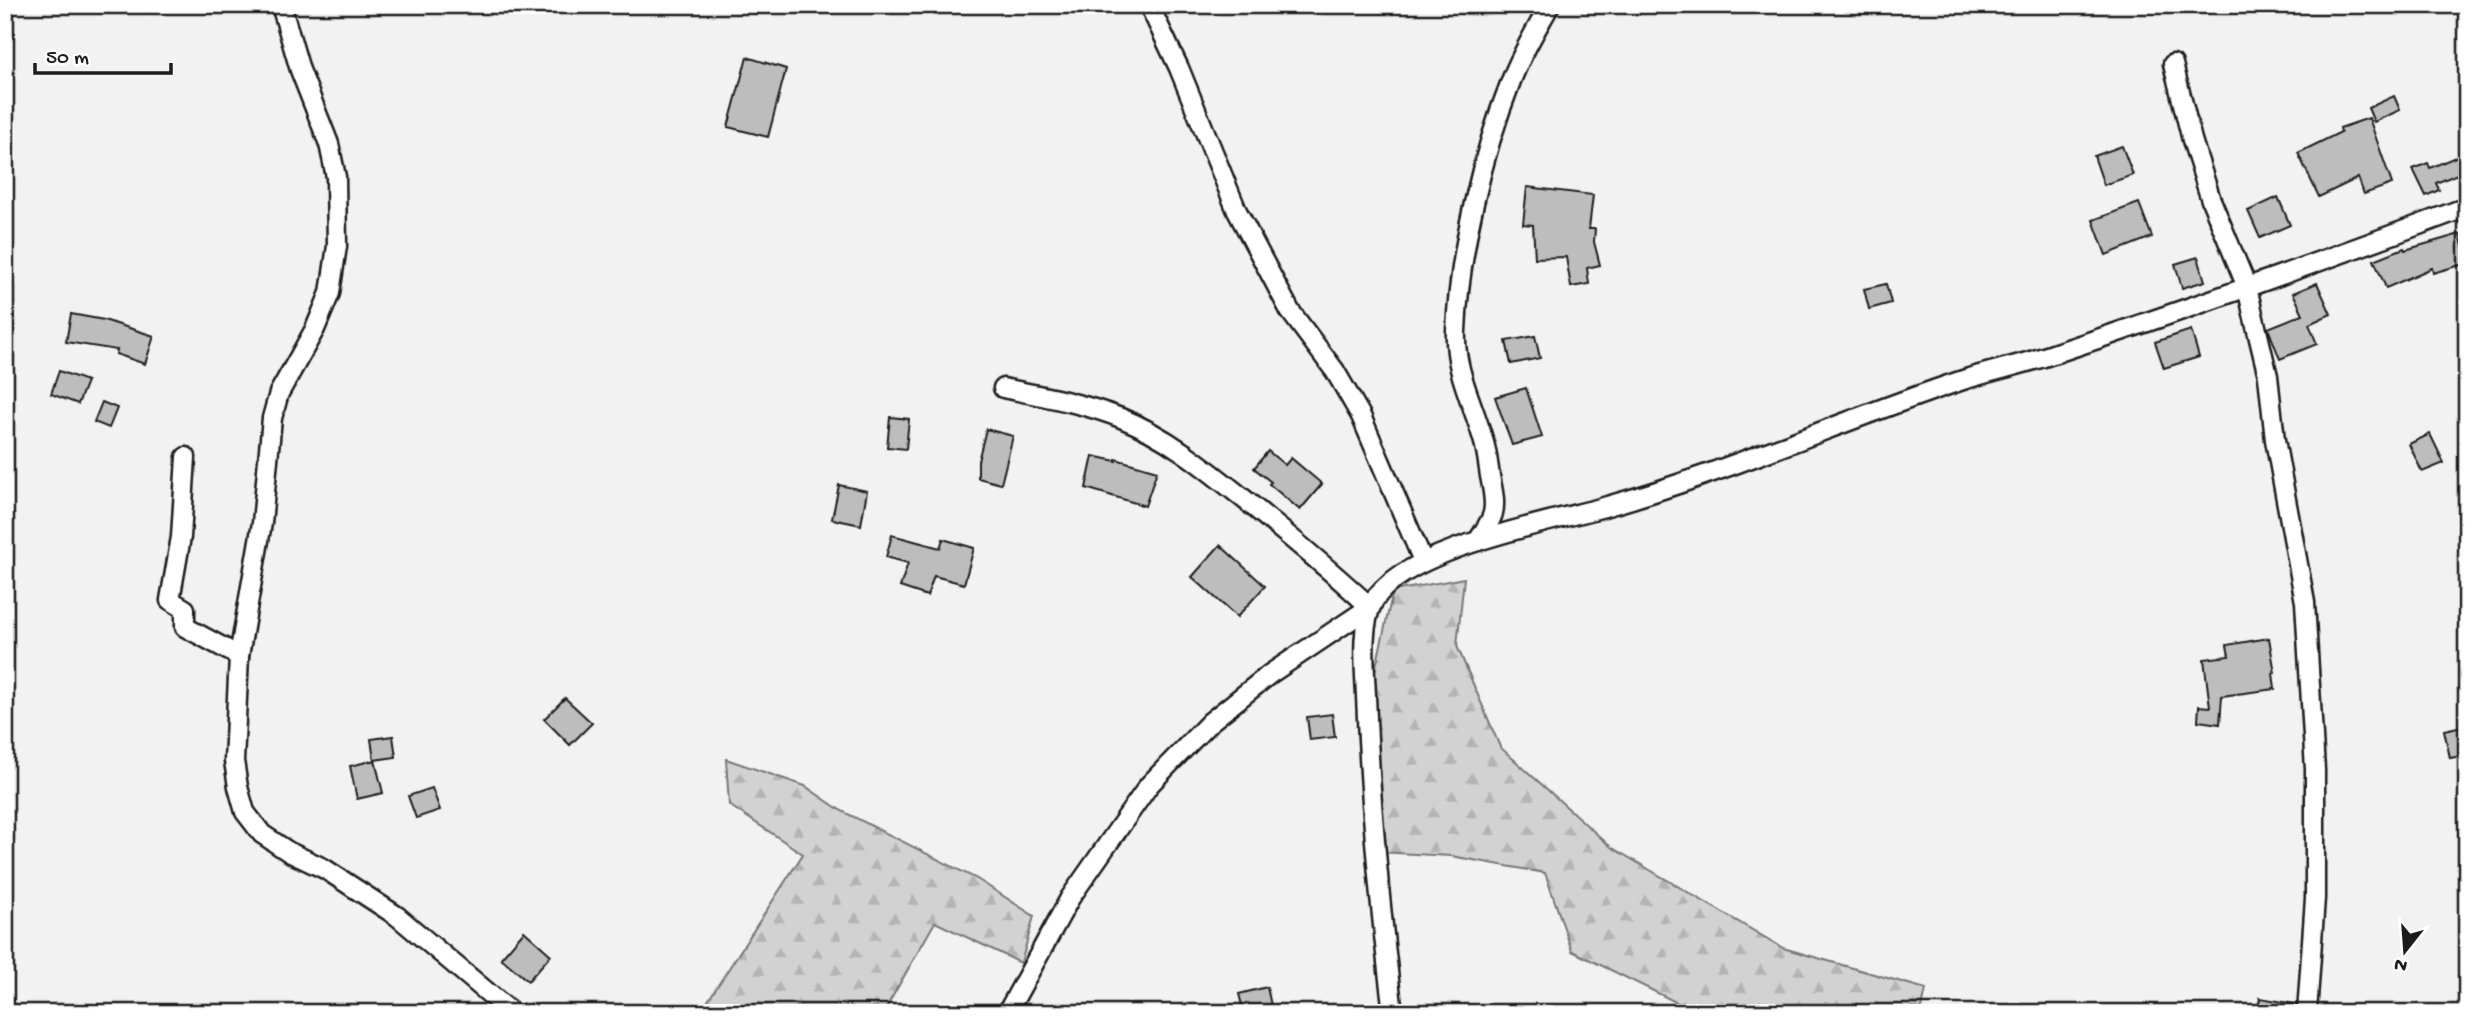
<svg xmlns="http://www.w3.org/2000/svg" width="2472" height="1018" viewBox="0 0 2472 1018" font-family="'Gochi Hand',sans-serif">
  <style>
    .forest { fill: url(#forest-firs); stroke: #777; stroke-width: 2 }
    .building { fill: #bdbdbd; stroke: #1c1c1c; stroke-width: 2 }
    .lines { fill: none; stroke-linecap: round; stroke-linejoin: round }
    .minor-casing { stroke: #1c1c1c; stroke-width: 23 }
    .minor { stroke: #fff; stroke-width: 18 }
  </style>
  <defs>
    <pattern id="forest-firs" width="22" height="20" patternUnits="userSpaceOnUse" patternTransform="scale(1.75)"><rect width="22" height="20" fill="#d2d2d2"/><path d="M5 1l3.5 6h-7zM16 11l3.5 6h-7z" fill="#b4b4b4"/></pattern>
  </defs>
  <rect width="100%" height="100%" fill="#f2f2f2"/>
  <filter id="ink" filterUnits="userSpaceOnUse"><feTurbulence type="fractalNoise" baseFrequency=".0143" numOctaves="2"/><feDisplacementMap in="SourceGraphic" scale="14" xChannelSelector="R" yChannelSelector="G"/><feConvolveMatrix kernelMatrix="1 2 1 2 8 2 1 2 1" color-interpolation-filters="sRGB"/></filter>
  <g filter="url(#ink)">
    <!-- forest -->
    <g class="forest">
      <polygon points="1464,578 1457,646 1500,747 1611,847 1783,948 1926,989 1921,1013 1698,1013 1572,951 1545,873 1451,856 1379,852 1368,702 1393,591"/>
      <polygon points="726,759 805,786 840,810 977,879 1034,916 1021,963 935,922 883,1013 700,1013 803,854 729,805"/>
    </g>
    <!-- building -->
    <g class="building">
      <polygon points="747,57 786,69 768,137 728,127"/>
      <polygon points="2394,96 2400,110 2374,122 2368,108"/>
      <polygon points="2369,118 2392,184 2364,194 2358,178 2319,197 2298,153 2341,132 2340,128"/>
      <polygon points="2122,146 2133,175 2104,185 2094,156"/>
      <polygon points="2460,155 2467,170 2436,183 2439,190 2426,196 2413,169 2428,163 2430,168"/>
      <polygon points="1527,187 1593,195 1589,229 1595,229 1594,242 1600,265 1587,268 1589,284 1571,287 1566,257 1535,258 1533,225 1523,224"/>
      <polygon points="2278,197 2290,225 2260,238 2248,211"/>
      <polygon points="2139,203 2152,237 2106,255 2093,220"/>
      <polygon points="2460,234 2467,263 2433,273 2432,268 2386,288 2374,260 2404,248 2405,250"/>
      <polygon points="2198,257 2205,281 2182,288 2175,264"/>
      <polygon points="2317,283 2331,314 2309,324 2317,344 2280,359 2268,328 2303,314 2293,293"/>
      <polygon points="1886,284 1891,303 1869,309 1864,289"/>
      <polygon points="71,314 104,320 154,336 145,364 116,354 117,350 66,342"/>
      <polygon points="2191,330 2199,357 2164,368 2155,342"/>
      <polygon points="1535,336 1540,358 1511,364 1506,341"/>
      <polygon points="59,371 87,381 78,404 51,394"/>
      <polygon points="1526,388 1542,437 1512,445 1495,397"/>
      <polygon points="102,402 117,408 109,428 94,422"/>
      <polygon points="890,417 909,419 906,449 887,447"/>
      <polygon points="986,429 1013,436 1001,484 978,478 978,461"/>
      <polygon points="2430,434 2444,463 2422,472 2409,444"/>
      <polygon points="1268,451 1285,465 1291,458 1322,484 1300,510 1269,484 1271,482 1254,468"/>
      <polygon points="1093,456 1116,461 1116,459 1157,471 1145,506 1086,488"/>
      <polygon points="839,485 867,491 861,525 832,519"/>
      <polygon points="892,535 940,548 943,539 974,548 964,584 934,576 927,596 900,587 908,563 886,557"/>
      <polygon points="1220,545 1265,586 1237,617 1192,577"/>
      <polygon points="2269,638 2275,673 2273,673 2275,689 2222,696 2220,724 2198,721 2199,706 2210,707 2204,659 2229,656 2227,645"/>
      <polygon points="565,698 592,723 570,745 544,719"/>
      <polygon points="1332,714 1335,737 1310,740 1307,717"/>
      <polygon points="2467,725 2467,755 2450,758 2444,730"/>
      <polygon points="393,736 396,757 374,760 371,739"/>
      <polygon points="375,760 383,793 357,799 350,766"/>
      <polygon points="432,788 440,810 416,818 408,796"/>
      <polygon points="524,931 551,955 528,981 501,958"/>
      <polygon points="1267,987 1272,1010 1244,1013 1239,994"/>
      <polygon points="2260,998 2296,1004 2296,1013 2257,1013"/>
    </g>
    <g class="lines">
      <defs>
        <g id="minor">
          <polyline points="281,5 300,70 329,144 336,177 337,246 330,293 315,329 279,393 272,418 262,523 239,656 234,761 238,787 245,812 262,834 289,852 325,869 397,916 512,1013"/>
          <polyline points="1149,5 1179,68 1237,211 1290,311 1335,371 1361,416 1423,561"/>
          <polyline points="2173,64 2192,140 2211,200 2247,287 2254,318 2268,376 2275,440 2305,602 2315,770 2315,898 2307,1013"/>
          <path d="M1003 388C1042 396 1083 403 1121 418 1169 437 1209 471 1249 503 1290 537 1331 570 1370 607L1270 674 1210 722 1149 785 1070 898 1007 1013"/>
          <polyline points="186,457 181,537 170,600 185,609 185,627 239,656"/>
          <path d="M1478 541C1483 532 1491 522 1493 513 1496 501 1492 487 1490 476 1488 464 1487 451 1483 439 1473 403 1454 370 1456 331 1459 252 1482 155 1511 81 1521 54 1536 30 1550 5"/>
          <path d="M1393 1013C1380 908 1370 801 1366 696 1365 669 1360 626 1373 602 1402 550 1546 523 1604 507 1726 473 1842 420 1963 380 1991 371 2020 365 2047 356 2188 309 2328 259 2467 207"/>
        </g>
      </defs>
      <!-- minor casing -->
      <use href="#minor" class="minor-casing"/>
      <!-- minor -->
      <use href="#minor" class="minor"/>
    </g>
  </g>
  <!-- margin -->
  <rect width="2472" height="1018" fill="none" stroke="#fff" stroke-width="28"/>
  <rect x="14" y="14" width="2444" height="990" fill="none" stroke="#1c1c1c" stroke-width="2.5" filter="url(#ink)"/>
  <!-- north arrow -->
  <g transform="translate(2405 951) rotate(197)" stroke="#ffffff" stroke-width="5" paint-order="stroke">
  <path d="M0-5L12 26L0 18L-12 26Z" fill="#1c1c1c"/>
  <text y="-10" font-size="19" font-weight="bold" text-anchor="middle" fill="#1c1c1c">N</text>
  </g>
  <!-- scale -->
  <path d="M35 63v10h136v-10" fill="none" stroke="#1c1c1c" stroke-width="3.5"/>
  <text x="46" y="63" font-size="21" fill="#1c1c1c" stroke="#ffffff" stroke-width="5" paint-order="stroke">50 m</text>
</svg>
